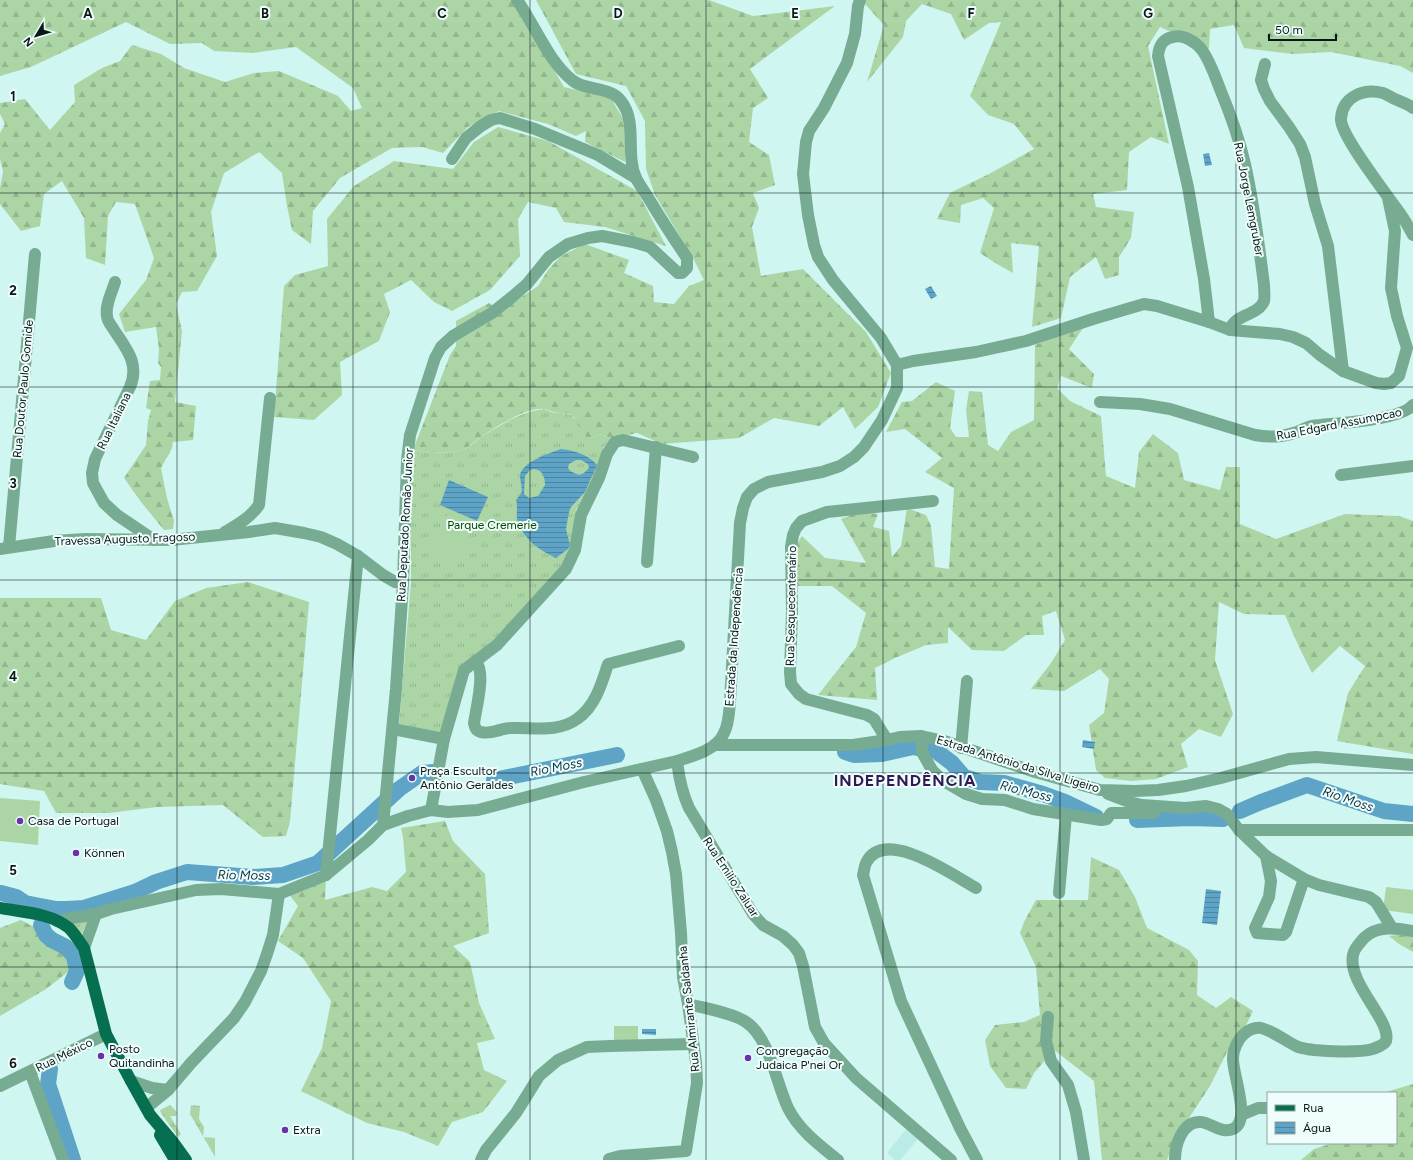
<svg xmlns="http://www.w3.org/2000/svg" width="1413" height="1160" viewBox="0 0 1413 1160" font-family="Figtree,sans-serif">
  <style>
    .built { fill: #bbebe5 }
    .grass { fill: url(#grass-tufts) }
    .forest { fill: url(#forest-firs) }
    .pitch { fill: #acd5a6 }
    .water { fill: url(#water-rules); fill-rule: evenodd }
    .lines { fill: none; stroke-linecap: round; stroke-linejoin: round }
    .river { stroke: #5ea4c7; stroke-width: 16 }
    .minor { stroke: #77ac93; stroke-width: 12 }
    .major { stroke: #056f4f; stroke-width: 12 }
    .grid { fill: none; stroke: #091816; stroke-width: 1; stroke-opacity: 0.55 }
    .poi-dot { fill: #6733aa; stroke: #effefc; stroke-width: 1.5 }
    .labels { text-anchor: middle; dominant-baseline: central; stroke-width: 4; stroke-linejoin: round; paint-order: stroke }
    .street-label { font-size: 12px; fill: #091816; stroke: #effefc }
    .park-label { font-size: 12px; fill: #044800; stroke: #effefc }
    .poi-label { font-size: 12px; fill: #091816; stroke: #effefc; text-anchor: start }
    .water-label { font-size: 13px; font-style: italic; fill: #123342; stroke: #effefc }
    .district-label { font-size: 16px; font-weight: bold; letter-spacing: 1px; fill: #311953; stroke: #effefc }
    .grid-label { font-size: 13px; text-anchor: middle; font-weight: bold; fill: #091816; stroke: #effefc; stroke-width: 4; stroke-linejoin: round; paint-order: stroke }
  </style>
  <defs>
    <pattern id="grass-tufts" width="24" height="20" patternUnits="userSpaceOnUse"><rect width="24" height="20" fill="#acd5a6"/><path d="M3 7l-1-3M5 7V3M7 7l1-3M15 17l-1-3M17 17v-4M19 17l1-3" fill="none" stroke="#93b68e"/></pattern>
    <pattern id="forest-firs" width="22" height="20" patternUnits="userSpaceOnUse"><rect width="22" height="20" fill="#acd5a6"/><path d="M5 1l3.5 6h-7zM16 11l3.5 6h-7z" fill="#93b68e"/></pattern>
    <pattern id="water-rules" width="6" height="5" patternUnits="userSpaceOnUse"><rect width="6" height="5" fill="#5ea4c7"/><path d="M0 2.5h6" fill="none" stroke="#4c85a1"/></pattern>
  </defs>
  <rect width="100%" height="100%" fill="#d0f6f1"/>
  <!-- built -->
  <polygon class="built" points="906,1129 918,1139 900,1160 895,1160 887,1153"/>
  <!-- grass -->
  <g class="grass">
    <path d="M544 409 554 413H562L571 415 577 420 579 428 583 435 592 438 601 434 611 439 603 448V457L582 502 576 510 574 535 566 563 495 640 461 666 457 673 442 733 399 724 411 582V460L413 450C430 452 449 455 465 449 471 446 477 440 483 436 502 424 520 412 544 409Z"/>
    <polygon points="87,921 82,934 72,925"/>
    <polygon points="170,1105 177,1112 176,1116 170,1116 181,1134 178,1137 161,1113 160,1110"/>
    <polygon points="191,1105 200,1106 199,1119 204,1127 203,1137 215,1138 215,1157 190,1114"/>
  </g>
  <!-- forest -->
  <g class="forest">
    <polygon points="0,0 513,0 564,87 611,98 626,124 625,162 585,142 586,131 576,136 548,124 499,111 468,127 443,153 422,147 392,148 340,178 313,211 311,244 292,230 287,206 282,173 259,152 224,173 211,212 217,256 197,291 182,292 176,304 182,331 175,402 196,406 193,440 173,442 172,448 161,468 167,498 174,521 173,529 164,530 141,502 124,478 146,445 148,421 151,410 146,408 150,381 160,380 161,367 158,363 159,349 156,327 125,332 119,314 146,280 154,258 135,204 116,202 108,216 105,265 86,258 84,218 62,181 44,194 40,226 21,231 0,204 0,188 3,171 0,159 0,133 5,124 0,114 0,103 25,99 50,130 75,102 74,85 102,68 120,61 132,45 161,54 184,68 225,82 254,73 279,71 338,96 351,111 362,108 353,88 296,47 253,53 214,51 202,43 170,44 126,22 31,67 0,76"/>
    <path d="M536 0H709L753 16 835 6 750 69 768 98 753 108 749 142 769 155 775 185 753 193 759 208 752 227 761 276 803 269 866 332 891 373 878 407 855 429 843 407 819 426 774 418 739 438 662 444 637 433 611 439 601 434 592 438C590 437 585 437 583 435 576 429 581 420 571 415 565 412 558 414 553 412 550 411 547 409 544 409 526 407 494 428 480 438 475 441 470 446 465 449 448 455 430 452 413 450L450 355 456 346V321L489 303 500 311 538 286 548 270 561 256 585 244 629 260 624 273 653 286 654 302 674 304 689 286 704 280 694 260 655 195 646 169 645 121 626 86 576 74Z"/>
    <polygon points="866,0 1413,0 1413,73 1400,66 1331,52 1293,54 1244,48 1234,25 1210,29 1209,49 1160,27 1148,46 1169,144 1151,137 1129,152 1127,190 1093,194 1096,207 1134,212 1131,238 1119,257 1119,275 1105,279 1096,257 1070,277 1061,318 1032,327 1039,246 1011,243 1013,273 997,264 980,253 994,208 983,198 961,205 960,223 937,219 950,193 989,174 1034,149 1014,124 988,115 970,96 1001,22 989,23 964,40 951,14 922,4 906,21 903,37 867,82 884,25 864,3"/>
    <polygon points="498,127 548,141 637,191 666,246 605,227 564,222 556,208 528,202 518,219 520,256 490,290 452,311 434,302 411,280 384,294 390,312 379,341 340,362 342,395 314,420 274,417 284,286 295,275 328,266 327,219 354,186 394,161 453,169 474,142"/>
    <polygon points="1085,325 1069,349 1094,374 1092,388 1061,376 1057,388 1070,401 1101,416 1106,476 1135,488 1139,452 1153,434 1178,453 1184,480 1220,490 1226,467 1240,467 1240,524 1276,539 1345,514 1399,516 1413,521 1413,754 1337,741 1348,693 1365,666 1340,646 1312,673 1299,647 1285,615 1244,614 1219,602 1215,660 1233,714 1221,737 1199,729 1181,744 1188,767 1156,779 1131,781 1105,778 1096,770 1089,725 1104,713 1109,679 1100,669 1064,691 1031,689 1051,663 1065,640 1056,611 1042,616 1044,635 1026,635 1004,651 972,650 948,627 948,643 926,645 895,658 875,668 877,700 818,695 856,647 866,613 832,586 797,586 796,545 802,536 825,558 866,563 841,519 859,512 878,514 873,527 889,531 892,557 901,546 907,508 926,515 931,526 935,567 949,569 954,488 925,472 942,458 905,429 886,432 902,402 912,401 936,382 955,391 950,428 956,437 969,437 966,410 969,391 982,392 988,445 998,451 1011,432 1034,420 1035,345"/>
    <polygon points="248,582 309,602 290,821 286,836 263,837 223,805 157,807 109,813 56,813 44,791 0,784 0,598 101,598 111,630 146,640 175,601 206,588"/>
    <polygon points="445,821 453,841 485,874 489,933 453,946 470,962 479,1003 495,1039 477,1043 484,1070 507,1081 483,1112 452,1122 438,1146 404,1132 367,1123 301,1091 322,1048 331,1001 303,958 278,941 298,906 288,893 326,877 325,900 372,887 387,891 406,872 403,837 401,828"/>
    <polygon points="1091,857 1119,870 1135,897 1147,928 1189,950 1198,961 1197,995 1216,1008 1231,997 1253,1011 1242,1033 1227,1052 1210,1086 1187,1121 1180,1128 1167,1160 1102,1160 1094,1081 1054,1050 1034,1073 1026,1089 1006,1088 990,1066 985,1040 995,1025 1024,1022 1040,1015 1036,967 1020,933 1024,922 1036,900 1088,900"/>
    <polygon points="21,920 53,937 73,968 46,989 0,1016 0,928"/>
    <polygon points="1413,933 1413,952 1399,944 1389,936"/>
    <polygon points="1413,1084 1413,1160 1301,1160 1314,1149 1333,1143 1396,1143 1396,1093 1385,1093 1386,1092"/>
  </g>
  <!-- pitch -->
  <g class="pitch">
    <polygon points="448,513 474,526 454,567 429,554"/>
    <polygon points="0,798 40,801 38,845 0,841"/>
    <polygon points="1386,887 1413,890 1413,914 1383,910"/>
    <polygon points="614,1026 638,1026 638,1041 614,1040"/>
  </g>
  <!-- water -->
  <g class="water">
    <polygon points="1209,153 1212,165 1205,166 1203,154"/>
    <polygon points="931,286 937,296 931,299 925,289"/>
    <path d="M561 449C575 451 588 454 597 465L585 492 571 507 569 512 566 529 570 545 568 549 556 558C539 550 522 538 517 519 516 513 518 507 516 500 517 498 519 497 520 495 524 491 520 482 520 476 521 462 550 453 561 449ZM576 460H581L588 464 589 468 584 473 579 475 570 471 568 468 569 464ZM534 469C543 470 545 477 545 485L538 496 529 498 524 494 525 476 530 470Z"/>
    <polygon points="449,480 488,497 477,521 440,505"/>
    <polygon points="1083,740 1095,742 1094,749 1082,747"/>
    <polygon points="1206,889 1221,891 1217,925 1202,923"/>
    <polygon points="642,1029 656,1029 656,1035 642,1034"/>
  </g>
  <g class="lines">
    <!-- river -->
    <g class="river">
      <polyline points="845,752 854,755 882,754 913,747 936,751 952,763 964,777 980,782 1004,783 1043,794 1065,802 1096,817"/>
      <polyline points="494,780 617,755"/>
      <polyline points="1240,811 1261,802 1307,785 1384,811 1413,814"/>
      <polyline points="1137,820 1190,818 1223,819"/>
      <polyline points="1,893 16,897 25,903 56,909 67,909 84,908 135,892 156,882 187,872 253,877 283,875 318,863 399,789 422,773 434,772"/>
      <polyline points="41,925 46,935 52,940 66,947 74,956 77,971 72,982"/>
      <polyline points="50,1069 48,1084 73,1160"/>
    </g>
    <!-- minor -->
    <g class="minor">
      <polyline points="1265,64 1261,80 1264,89 1270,101 1289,127 1300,144 1305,157 1315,204 1328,246 1343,371"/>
      <path d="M1413 108C1408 104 1402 102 1397 100 1392 98 1388 95 1383 93 1363 88 1342 97 1341 119 1340 135 1388 196 1399 212 1404 219 1409 227 1413 235"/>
      <polyline points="452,159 466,138 481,126 491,120 500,118 535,129 598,155 636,178"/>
      <path d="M115 282C112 292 105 305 107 316 107 321 111 325 114 330 126 348 140 364 130 387L95 459 92 473 93 483 104 503 117 515 154 540"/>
      <path d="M1209 322 1204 279 1188 187 1158 56C1159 46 1162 39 1173 37 1183 34 1196 42 1202 50 1210 61 1215 76 1220 89 1230 113 1239 138 1245 164 1254 204 1259 245 1264 285 1264 289 1265 297 1264 301 1258 316 1234 314 1230 330"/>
      <polyline points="897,365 913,361 976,352 1026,341 1093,319 1144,304 1157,306 1209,322 1230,330 1280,334 1293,337 1306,343 1320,355 1343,371 1376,383 1384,384 1391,383 1399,376 1407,348 1397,316 1391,288 1395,231 1388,198"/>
      <path d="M1100 402 1140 404 1170 409 1255 435C1270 438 1283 437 1297 432 1302 430 1307 427 1312 426 1333 423 1400 421 1413 405"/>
      <polyline points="1341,475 1413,466"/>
      <path d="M225 532C237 525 250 518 259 505L270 398"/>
      <polyline points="9,547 35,254"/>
      <polyline points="0,549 54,541 85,539 171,540 249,532 275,528 304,533 321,537 337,544 358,556 383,575 395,582 403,583"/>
      <polyline points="647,562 656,447"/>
      <path d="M476 662C486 672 476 709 474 723 475 728 476 731 481 732 491 735 501 728 511 728 533 727 558 733 577 719 595 707 602 683 608 664L679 646"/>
      <polyline points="393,729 444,739"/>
      <polyline points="921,736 922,752 932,770 942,780 966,794 982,799 1005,800 1033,809 1101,820 1107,819 1111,813 1154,813"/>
      <polyline points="887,740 874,719 867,715 806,699 799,694 791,684 790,672 792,612 791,547 793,535 796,528 802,521 827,512 933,501"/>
      <polyline points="715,745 853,745 887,740 900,737 921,736 944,741 1035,772 1100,790 1135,791 1158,790 1186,786 1221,778 1289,759 1316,757 1413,765"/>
      <polyline points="961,748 967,681"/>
      <path d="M677 761C679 778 682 793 689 808L753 914 763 925 783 936 793 945 799 953 803 966 815 1027 824 1043 856 1078 951 1160"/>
      <polyline points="1108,794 1129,802 1142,805 1185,808 1206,806 1218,809 1227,814 1239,830 1266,856 1271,881 1269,897 1255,928 1257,933 1283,935 1286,932 1304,879"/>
      <polyline points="431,810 444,739 464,670 497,645 566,569 575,550 581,515 599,478 607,454 615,442 623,440 693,457"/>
      <path d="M383 825 396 689 403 583 407 460 410 435 435 358 441 347 453 336 492 313 512 297 527 284 549 257 568 244 588 238 602 236 633 242 650 247 678 273H682L687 268V258C674 239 661 219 649 199 645 192 640 186 636 178 625 154 638 123 621 101 610 86 584 91 572 80 548 61 535 25 517 0"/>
      <polyline points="1239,830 1413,830"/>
      <polyline points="1266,856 1304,879 1319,885 1369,897 1376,902 1392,928"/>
      <polyline points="326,875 358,556"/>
      <path d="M976 888C953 875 884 826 866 863 864 867 864 872 863 875L901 1001 960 1128 977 1160"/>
      <polyline points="1059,893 1066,815"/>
      <path d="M57 921 96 914 111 909 196 890 221 889 279 894 326 875 368 840 383 825 408 816 431 810 448 812 478 810 584 782 677 761C693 756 717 750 724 733 729 724 729 712 730 702L740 523 743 508 747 497 754 489 768 482 822 472 840 466 854 457 864 447 882 420 897 388V365L881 338 833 280 818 257 814 245 808 215 803 174 806 142 809 131 824 108 847 63 855 34 858 6 860 0"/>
      <polyline points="84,948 96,914"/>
      <path d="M688 1004C704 1008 733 1013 746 1022 770 1038 776 1083 788 1108 799 1130 819 1145 838 1160"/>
      <polyline points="1048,1017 1046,1041 1051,1061 1068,1085 1076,1112 1084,1160"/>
      <polyline points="30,1072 63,1160"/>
      <polyline points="131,1081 152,1088 168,1090"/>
      <polyline points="0,1086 106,1034"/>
      <polyline points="146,1108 168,1090 191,1063 234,1018 245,1002 261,971 267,954 273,935 279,894"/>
      <polyline points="1241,1115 1258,1108 1268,1108"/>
      <polyline points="609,1159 620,1156 686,1151 697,1083 696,1062 688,1004 683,977 681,933 676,874 672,852 667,831 656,800 642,769"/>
      <polyline points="481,1160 486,1150 516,1113 539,1076 558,1060 587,1047 610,1046 693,1044"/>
      <path d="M1175 1160C1175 1145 1182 1121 1201 1122 1211 1123 1222 1134 1233 1129 1252 1121 1232 1073 1233 1058 1233 1050 1238 1039 1244 1034 1248 1030 1255 1027 1261 1028 1273 1031 1284 1040 1296 1046 1309 1052 1358 1053 1373 1049 1378 1047 1384 1045 1386 1041 1392 1021 1347 983 1353 955 1354 948 1360 943 1364 938 1377 925 1397 928 1413 931"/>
    </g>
    <!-- major -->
    <g class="major">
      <path d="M0 908C22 912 51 913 69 928 75 934 79 941 84 948L106 1034 131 1081 150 1115 173 1142 186 1160"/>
      <polyline points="160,1135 175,1160"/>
    </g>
  </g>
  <!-- grid -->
  <path class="grid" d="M177 0V1160M353 0V1160M530 0V1160M706 0V1160M883 0V1160M1060 0V1160M1236 0V1160M0 193H1413M0 387H1413M0 580H1413M0 773H1413M0 967H1413"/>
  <!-- markers -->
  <g class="poi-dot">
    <circle cx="412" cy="778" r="4"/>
    <circle cx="20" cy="821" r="4"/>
    <circle cx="76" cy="853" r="4"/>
    <circle cx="101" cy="1056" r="4"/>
    <circle cx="748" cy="1058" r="4"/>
    <circle cx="285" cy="1130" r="4"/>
  </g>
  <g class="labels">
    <!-- street labels -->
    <g class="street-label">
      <text transform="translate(1249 199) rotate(79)">Rua Jorge Lemgruber</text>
      <text transform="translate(23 389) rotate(-85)">Rua Doutor Paulo Gomide</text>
      <text transform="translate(114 421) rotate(-64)">Rua Italiana</text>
      <text transform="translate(1339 424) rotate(-11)">Rua Edgard Assumpcao</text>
      <text transform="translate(405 525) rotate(-87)">Rua Deputado Romão Junior</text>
      <text transform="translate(125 539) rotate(-2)">Travessa Augusto Fragoso</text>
      <text transform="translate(791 606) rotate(-89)">Rua Sesquecentenário</text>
      <text transform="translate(734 637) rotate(-86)">Estrada da Independência</text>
      <text transform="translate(1018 764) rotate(17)">Estrada Antônio da Silva Ligeiro</text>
      <text transform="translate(731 877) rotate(57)">Rua Emilio Zaluar</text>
      <text transform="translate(689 1009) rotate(-96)">Rua Almirante Saldanha</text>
      <text transform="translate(64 1055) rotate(-26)">Rua México</text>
    </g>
    <!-- park labels -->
    <g class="park-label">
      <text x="492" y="525">Parque Cremerie</text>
    </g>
    <!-- poi labels -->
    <g class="poi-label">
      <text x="420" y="771">Praça Escultor<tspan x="420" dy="14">Antônio Geraldes</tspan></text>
      <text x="28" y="821">Casa de Portugal</text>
      <text x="84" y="853">Können</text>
      <text x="109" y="1049">Posto<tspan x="109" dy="14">Quitandinha</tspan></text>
      <text x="756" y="1051">Congregação<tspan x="756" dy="14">Judaica P'nei Or</tspan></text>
      <text x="293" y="1130">Extra</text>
    </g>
    <!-- water labels -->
    <g class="water-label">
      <text transform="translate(556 767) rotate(-11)">Rio Moss</text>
      <text transform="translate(1026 791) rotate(14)">Rio Moss</text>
      <text transform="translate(1348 799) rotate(19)">Rio Moss</text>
      <text transform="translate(244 875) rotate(1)">Rio Moss</text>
    </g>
    <!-- district labels -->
    <g class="district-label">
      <text x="905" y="780">INDEPENDÊNCIA</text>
    </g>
  </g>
  <g class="grid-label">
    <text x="88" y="18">A</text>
    <text x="265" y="18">B</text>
    <text x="442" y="18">C</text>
    <text x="618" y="18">D</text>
    <text x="795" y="18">E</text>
    <text x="971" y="18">F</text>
    <text x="1148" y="18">G</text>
    <text x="13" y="101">1</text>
    <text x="13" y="295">2</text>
    <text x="13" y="488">3</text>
    <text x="13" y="681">4</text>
    <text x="13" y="875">5</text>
    <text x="13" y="1068">6</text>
  </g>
  <!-- legend -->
  <rect x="1267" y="1092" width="130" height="52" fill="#effefc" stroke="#93a2a0"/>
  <rect x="1275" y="1105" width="20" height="6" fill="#056f4f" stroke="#93a2a0"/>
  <text x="1303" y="1112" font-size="12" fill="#091816">Rua</text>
  <rect x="1275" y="1122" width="20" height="12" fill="url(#water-rules)" stroke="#93a2a0"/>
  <text x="1303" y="1132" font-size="12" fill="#091816">Água</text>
  <!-- north arrow -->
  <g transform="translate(36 36) rotate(232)" stroke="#effefc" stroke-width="3" paint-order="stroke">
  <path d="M0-3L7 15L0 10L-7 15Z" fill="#091816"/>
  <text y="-6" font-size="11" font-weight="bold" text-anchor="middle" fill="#091816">N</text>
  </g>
  <!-- scale -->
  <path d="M1269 34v6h67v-6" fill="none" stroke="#091816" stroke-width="2"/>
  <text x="1275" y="34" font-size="12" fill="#091816" stroke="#effefc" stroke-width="3" paint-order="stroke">50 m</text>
</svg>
